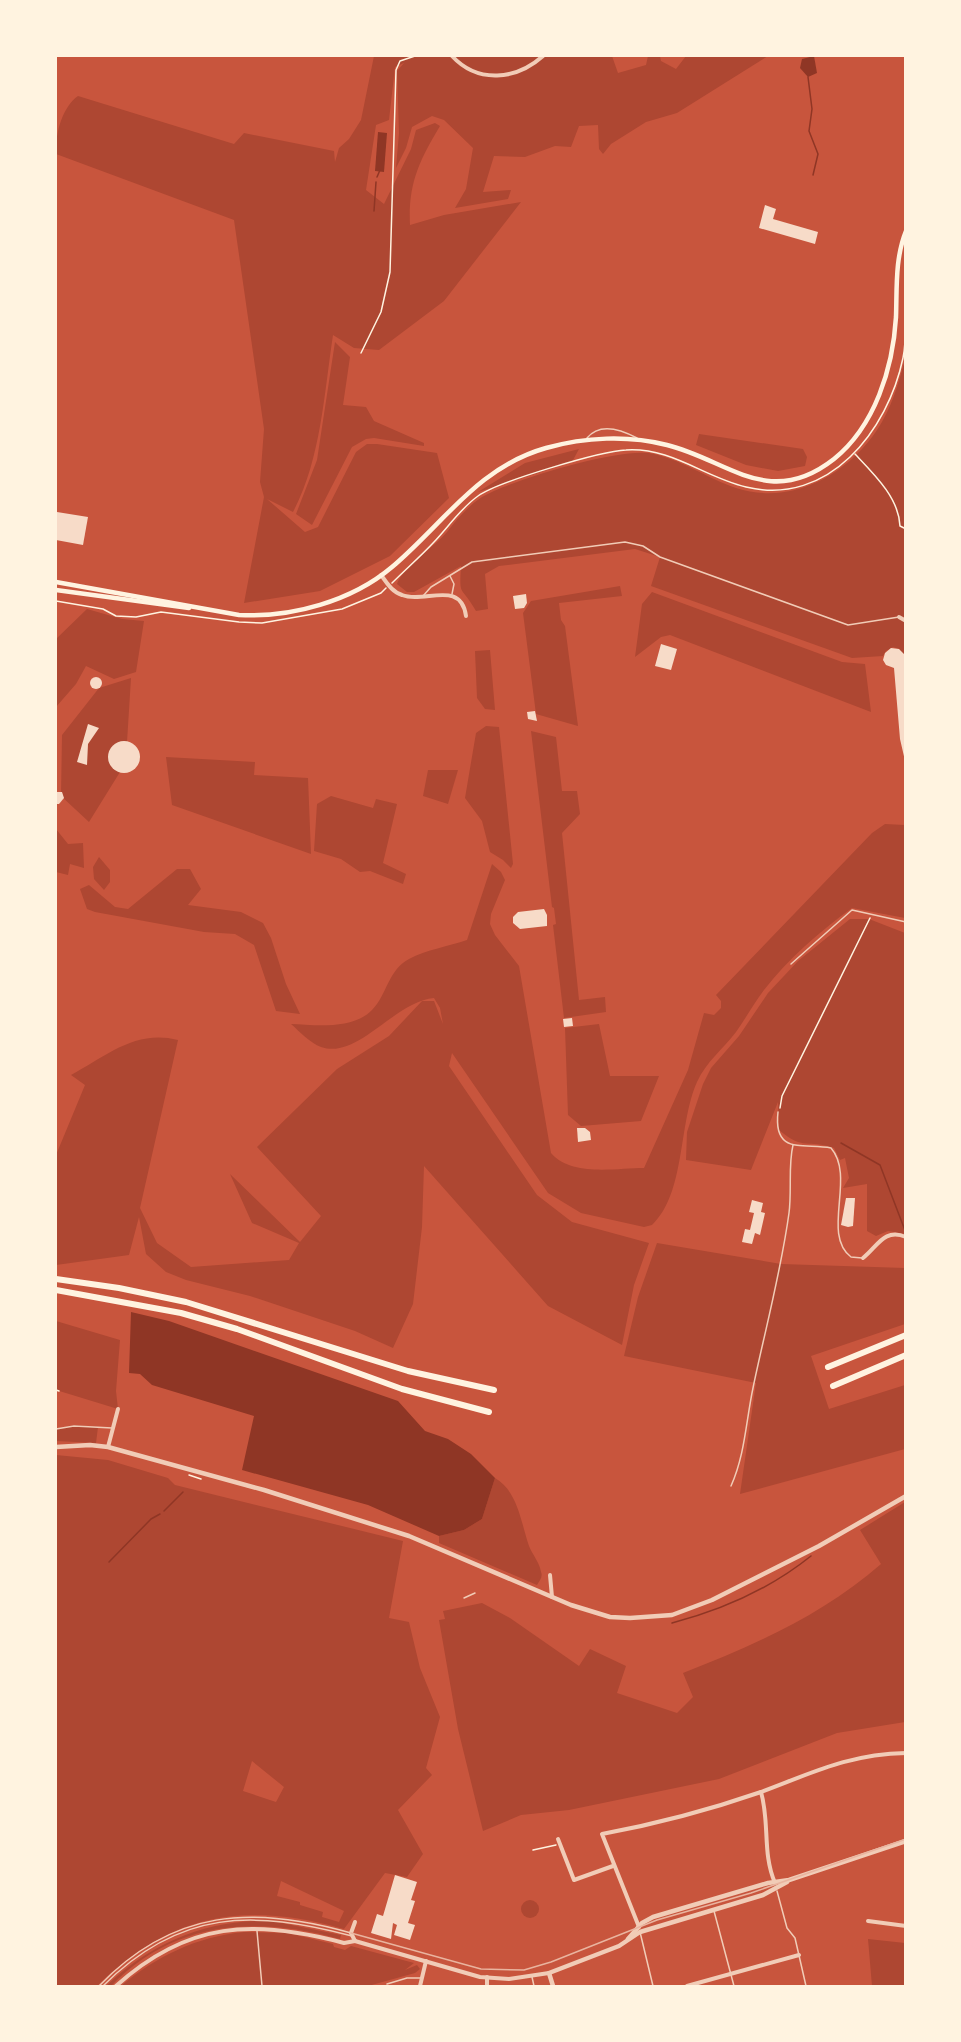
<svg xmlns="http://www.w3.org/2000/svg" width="961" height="2042" viewBox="0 0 961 2042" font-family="Figtree,sans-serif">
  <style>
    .green { fill: #ae4732; fill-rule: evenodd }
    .water { fill: #8f3625 }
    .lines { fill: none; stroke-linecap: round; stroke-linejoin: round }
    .stream { stroke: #8f3625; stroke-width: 1.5 }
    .building { fill: #f7dbc8 }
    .path { stroke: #fff3e0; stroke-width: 1.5 }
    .service { stroke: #f1ccb7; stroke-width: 1.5 }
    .minor { stroke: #f1ccb7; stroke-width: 4 }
    .tertiary { stroke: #f1ccb7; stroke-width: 4.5 }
    .secondary { stroke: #fff3e0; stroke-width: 4.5 }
    .trunk { stroke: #fff3e0; stroke-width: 6 }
    .tram { stroke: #e9b49f; stroke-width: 1.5 }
  </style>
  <rect width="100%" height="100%" fill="#c8553d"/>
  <!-- green -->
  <g class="green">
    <path d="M374 56H612L618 73 646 65 648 56H660L661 61 676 69 686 56H768L677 113 646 122 611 144 603 154 599 149 598 125 579 126 571 147 555 146 525 157 494 156 483 192 511 190 508 199 455 208 466 189 473 148 444 120 432 116 412 127 406 148 396 168 399 133 397 71 404 63 395 67 389 120 376 125 366 190 384 204 411 149 416 130 435 123 440 126C419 161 408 184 410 225L444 215 521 202 444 301 379 350 354 348 333 335C324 394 321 459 293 512L267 499 305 532 318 527 356 452 367 444H377L437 453 449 498 390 556 320 591 244 603 264 497 260 482 264 429 234 220 56 154C55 135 62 107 78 96L234 144 244 133 334 151 335 162 339 148 349 139 361 120Z"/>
    <polygon points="335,342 350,357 343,405 366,407 374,421 424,443 424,446 374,438 366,439 352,447 312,525 296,514 317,460"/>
    <path d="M905 359V656L899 649 893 647 886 651 883 656 852 658 651 586 660 557 635 549 499 566 485 574 488 609 476 611C461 584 459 599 461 566L414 592H407L397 584C401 570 436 545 447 532 457 519 468 506 482 497 511 480 615 449 648 453 680 458 706 478 736 488 791 506 847 475 877 430 891 409 899 383 905 359Z"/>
    <polygon points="699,434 803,449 807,457 805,466 778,471 746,465 696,445"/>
    <polygon points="579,449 572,462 478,492 525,463"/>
    <polygon points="620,586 622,596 559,603 561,620 565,626 578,726 536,714 523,613 531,601"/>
    <polygon points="652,592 842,662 865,664 871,712 670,635 661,637 635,657 642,604"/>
    <polygon points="87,609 122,619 144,621 136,672 114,679 86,666 76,684 56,707 56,639"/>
    <polygon points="490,650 495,710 485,709 477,698 475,651"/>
    <polygon points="131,678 127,742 115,745 109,754 111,765 120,772 89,822 61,796 62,735 99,688"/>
    <polygon points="486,726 499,727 513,864 511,868 503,860 490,852 482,821 465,798 476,733"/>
    <polygon points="531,731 556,737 562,791 577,791 580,814 562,833 579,1000 605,997 606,1012 564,1018 553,925 556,924 554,908 552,907"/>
    <polygon points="166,757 255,762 254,775 308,778 311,854 172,805"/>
    <polygon points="428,770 458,770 448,804 423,796"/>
    <polygon points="331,796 373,808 376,799 397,804 383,863 406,874 403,884 370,871 360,872 341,859 314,851 317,804"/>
    <path d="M885 824 905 825V918L852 908C820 931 788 959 764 990 754 1003 746 1018 736 1032 723 1049 706 1062 697 1082 678 1124 686 1193 652 1225L644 1227 581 1213 548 1193 452 1053 449 1066 537 1195 572 1222 649 1243 634 1285 622 1345 548 1306 424 1166 422 1227 413 1304 393 1348 355 1331 250 1296 186 1280 166 1272 146 1254 139 1217 129 1255 56 1265V1155L85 1085 71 1075C106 1056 136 1029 178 1040L140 1208 157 1243 191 1267 289 1260 299 1243 252 1223 230 1174 300 1242 321 1216 257 1147 337 1069 389 1036 422 1001H434L443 1024 440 1008 434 998C395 1001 358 1060 321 1047 310 1043 300 1032 291 1024 315 1025 353 1030 372 1010 387 995 388 970 409 959 426 950 449 946 467 940L492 864 501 872 505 880 491 914 490 924 495 935 519 966 551 1153C572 1177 615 1168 644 1168L688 1070 704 1013 714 1015 721 1008V1001L716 995 872 833Z"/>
    <polygon points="56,829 68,844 83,843 84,868 70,864 68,875 56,872"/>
    <polygon points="99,857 110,870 110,882 104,890 94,879 93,867"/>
    <polygon points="177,869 190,869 201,889 188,905 241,912 263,923 271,938 286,984 300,1014 276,1011 254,945 235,934 204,932 95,912 87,909 80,889 89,885 115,907 128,909"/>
    <path d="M850 919H869L905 933V1234L888 1231 876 1236 867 1231V1184L843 1188 849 1178 845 1158 840 1160 834 1148C807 1139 804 1151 779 1130L778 1102 751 1170 686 1160 687 1132 703 1084 711 1068 739 1036 768 993 798 961Z"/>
    <polygon points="599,1024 610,1076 659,1076 641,1121 581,1126 568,1115 565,1028"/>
    <polygon points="657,1243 781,1264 905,1268 905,1324 811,1356 829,1409 905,1385 905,1449 740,1494 756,1383 624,1356 638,1297"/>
    <polygon points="56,1321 120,1340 116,1391 118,1409 56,1390"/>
    <polygon points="74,1425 98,1427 96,1443 56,1441 56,1429"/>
    <path d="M56 1455 108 1460 168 1478 175 1485 403 1541 389 1618 409 1622 420 1668 440 1717 426 1768 432 1775 398 1810 423 1854 407 1877 385 1873 344 1929C244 1901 172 1913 97 1986H56ZM252 1761 284 1787 276 1802 243 1791ZM281 1881 344 1911 339 1922 322 1917 323 1912 300 1905V1902L277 1896Z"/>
    <path d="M495 1478C518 1491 521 1523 529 1546 532 1554 540 1563 541 1572 543 1577 540 1580 537 1585L439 1543V1536L464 1530 482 1519Z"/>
    <path d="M905 1502V1722L837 1733 719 1779 569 1810 521 1815 483 1831 458 1729 439 1620 445 1619 443 1611 482 1603 510 1618 579 1666 590 1649 626 1666 617 1693 677 1713 693 1697 683 1673C754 1645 823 1615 881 1564L860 1530Z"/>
    <circle cx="530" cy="1909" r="9"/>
    <path d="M272 1921 341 1935 340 1939C256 1916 175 1920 111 1986H106C152 1942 208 1919 272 1921Z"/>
    <path d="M244 1932 288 1933 333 1944 334 1947 345 1950 351 1946 414 1963 405 1970 417 1965 420 1969 415 1973 368 1986H121C157 1956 196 1937 244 1932Z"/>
    <polygon points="868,1939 905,1943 905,1986 872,1986"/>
  </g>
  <!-- water -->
  <g class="water">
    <polygon points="814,56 817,73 808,77 800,68 802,59"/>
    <polygon points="378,132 387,133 384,172 375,171"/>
    <polygon points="131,1312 169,1321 398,1401 425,1431 448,1439 471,1454 495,1478 482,1519 464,1530 439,1536 368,1505 242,1470 254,1416 152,1385 140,1374 129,1373"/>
  </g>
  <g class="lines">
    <!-- stream -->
    <g class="stream">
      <polyline points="808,77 812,109 809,131 818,154 813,175"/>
      <polyline points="377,177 380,170"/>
      <polyline points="374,211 376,182"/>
      <polyline points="841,1143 880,1165 906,1233"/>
      <polyline points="164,1511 183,1492"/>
      <polyline points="109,1562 151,1519 160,1514"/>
      <path d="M672 1623C722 1610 771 1588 811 1556"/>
    </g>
  </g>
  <!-- building -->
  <g class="building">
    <polygon points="765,205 776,209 773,219 818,232 815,244 759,228"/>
    <polygon points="57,512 88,517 83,545 56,540"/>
    <polygon points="526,594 527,603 524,608 515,609 513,596"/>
    <polygon points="661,644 677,649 671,670 655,666"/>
    <polygon points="891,648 899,649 906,656 906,765 900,739 894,668 886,665 883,660 885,653"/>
    <circle cx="96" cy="683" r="6"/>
    <polygon points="535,711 537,721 528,719 527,712"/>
    <polygon points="88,724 99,728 88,744 87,765 77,762"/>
    <circle cx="124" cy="757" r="16"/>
    <polygon points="56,792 62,792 64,798 59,804 56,804"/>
    <polygon points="544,909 547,915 547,926 520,929 513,923 513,917 518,912"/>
    <polygon points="572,1018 573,1026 564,1027 563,1019"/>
    <polygon points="577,1128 585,1128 590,1132 591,1140 578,1142"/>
    <polygon points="846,1198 855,1198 853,1226 848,1227 841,1225"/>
    <polygon points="752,1200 763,1203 761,1212 765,1213 760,1235 755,1233 752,1244 742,1242 745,1229 750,1230 754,1213 749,1212"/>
    <polygon points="395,1875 417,1882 411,1900 415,1901 408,1923 415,1925 410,1940 394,1935 397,1925 393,1923 391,1939 371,1933 377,1914 383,1916"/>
  </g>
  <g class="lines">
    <!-- path -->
    <g class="path">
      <polyline points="361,353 381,312 390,272 396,70 400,61 415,56 448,56"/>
      <path d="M855 454C874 474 899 498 900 526L906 529"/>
      <path d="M392 583C406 569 421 556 434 542 449 526 461 508 478 496 497 482 601 451 626 450 671 447 704 477 746 487 829 507 888 430 903 358 907 339 905 318 906 299"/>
      <polyline points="56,601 103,609 116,616 136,617 161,612 239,622 262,623 342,609 381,593 386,588"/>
      <polyline points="780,1108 782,1096 870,918"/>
      <polyline points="56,1390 59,1391"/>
      <polyline points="189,1475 201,1479"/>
      <polyline points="533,1850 556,1845"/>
    </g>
    <!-- service -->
    <g class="service">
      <path d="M587 438C600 422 622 430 637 438"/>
      <polyline points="450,576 454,584 452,594"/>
      <polyline points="423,596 431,587 472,562 625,542 643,546 660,557 848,625 899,617"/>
      <polyline points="791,964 852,910 906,922"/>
      <path d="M778 1112C773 1155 803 1143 831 1148 856 1177 821 1234 851 1257L862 1258"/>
      <polyline points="56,1429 74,1426 112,1428"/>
      <path d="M731 1486C745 1455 746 1421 753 1388 765 1330 781 1272 789 1213 792 1190 788 1166 793 1145"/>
      <polyline points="464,1598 475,1593"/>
      <polyline points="777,1891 787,1928 795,1938 806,1986"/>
      <polyline points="714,1911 734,1986"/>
      <polyline points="257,1931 262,1986"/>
      <polyline points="640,1932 653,1986"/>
      <polyline points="532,1977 534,1986"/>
      <polyline points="387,1984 407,1978 421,1978"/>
      <path d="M99 1986C173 1909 253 1905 351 1933"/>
      <path d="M103 1986C180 1909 253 1910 352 1936"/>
    </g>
    <!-- minor -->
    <g class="minor">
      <path d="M452 56C478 84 516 80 543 56"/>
      <path d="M381 575C387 583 392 592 402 595 424 604 461 579 466 616"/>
      <polyline points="899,617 906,621"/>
      <path d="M863 1258C878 1246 884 1228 906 1237"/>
      <polyline points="108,1447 118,1409"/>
      <polyline points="550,1575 552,1597"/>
      <path d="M761 1792C770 1823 762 1853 775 1883"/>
      <polyline points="558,1839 574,1880 613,1866"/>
      <polyline points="868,1921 906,1926"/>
      <path d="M639 1927 602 1834C656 1824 709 1810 761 1792 812 1773 849 1754 906 1753"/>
      <polyline points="355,1941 480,1977 509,1979 549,1973"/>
      <polyline points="355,1941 351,1933 355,1922"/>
      <polyline points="487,1977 487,1986"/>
      <path d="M116 1986C188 1921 254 1919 344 1943L355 1941"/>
      <polyline points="420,1986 426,1961"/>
      <polyline points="687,1986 799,1955"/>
    </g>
    <!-- tertiary -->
    <g class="tertiary">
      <polyline points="56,1447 90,1445 108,1447 264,1490 409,1536 571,1605 610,1617 630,1618 672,1615 712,1600 819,1546 906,1496"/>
      <polyline points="628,1939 642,1923 653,1917 768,1883 789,1880 906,1841"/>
      <polyline points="553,1986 549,1973 619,1946 640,1932 763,1895 787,1882"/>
    </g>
    <!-- secondary -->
    <g class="secondary">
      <path d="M56 582 239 615C291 618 352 601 392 567 443 524 478 467 546 448 585 437 628 435 667 445 728 460 769 510 834 459 875 426 893 368 896 317 897 288 895 258 906 231"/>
      <polyline points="56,590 189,608"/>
    </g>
    <!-- trunk -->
    <g class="trunk">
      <polyline points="56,1279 119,1288 186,1302 408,1371 494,1390"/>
      <polyline points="56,1290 181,1313 237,1329 402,1389 489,1412"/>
      <polyline points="828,1367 906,1335"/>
      <polyline points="833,1386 906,1355"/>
    </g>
    <!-- tram -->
    <polyline class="tram" points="351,1933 481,1969 524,1970 551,1962 657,1920 751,1893 906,1839"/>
  </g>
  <!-- border -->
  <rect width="961" height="2042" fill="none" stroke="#fff3e0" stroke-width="114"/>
</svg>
